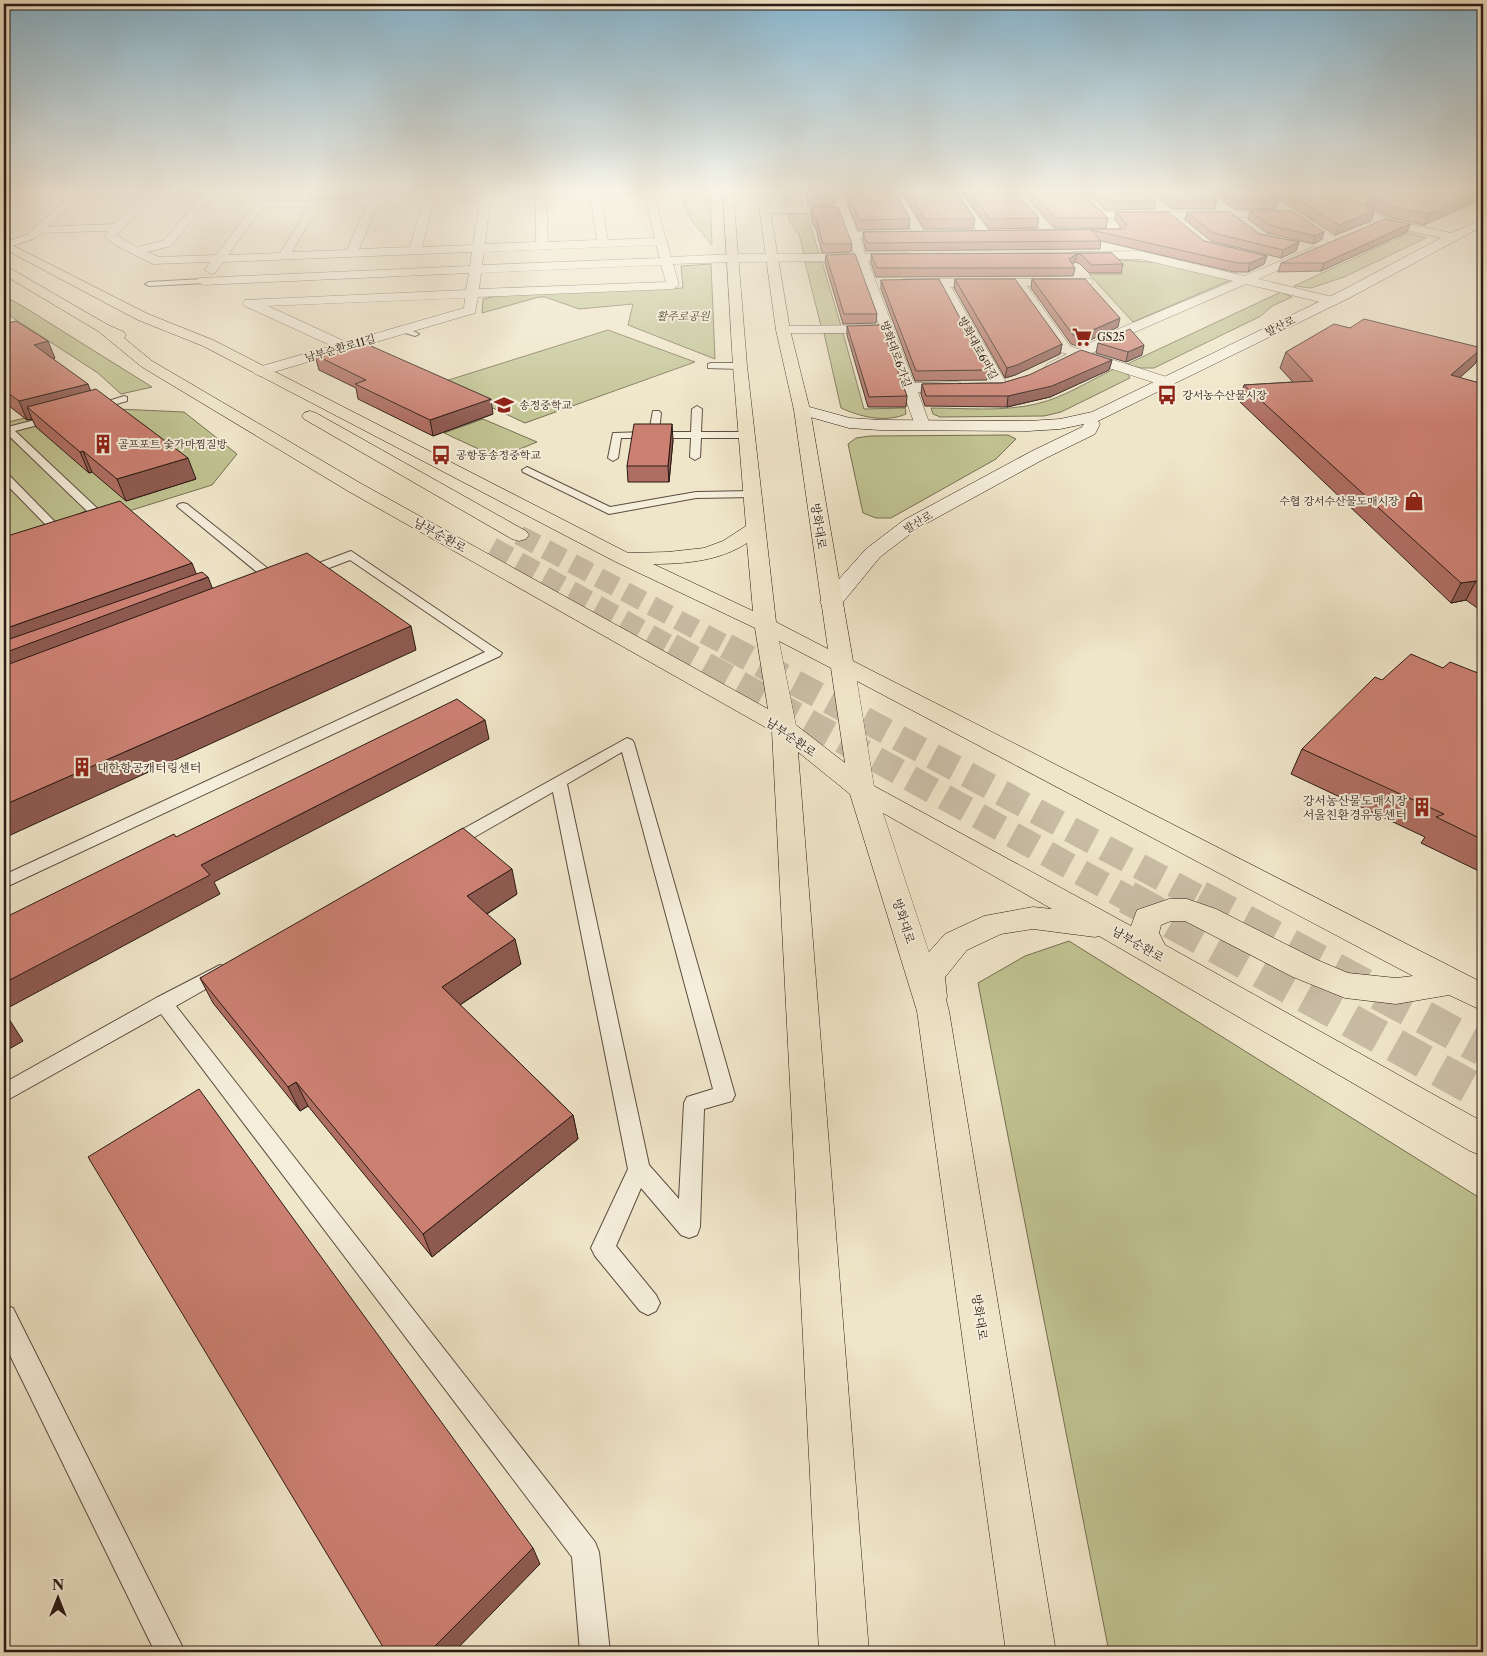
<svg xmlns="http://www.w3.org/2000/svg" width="1487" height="1656" viewBox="0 0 1487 1656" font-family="'Libre Caslon Text','Noto Serif KR',serif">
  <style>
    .green { fill: #c0c291; stroke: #766e52 }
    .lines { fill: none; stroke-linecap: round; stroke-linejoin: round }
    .primary-tunnel-far2 { stroke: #c8bca4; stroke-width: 20; stroke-dasharray: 20 10; stroke-linecap: butt }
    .primary-tunnel-far1 { stroke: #c8bca4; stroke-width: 26; stroke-dasharray: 26 13; stroke-linecap: butt }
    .primary-tunnel { stroke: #c8bca4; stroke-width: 34; stroke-dasharray: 34 17; stroke-linecap: butt }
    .lane-casing { stroke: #5c4d41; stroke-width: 2 }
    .street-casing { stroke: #5c4d41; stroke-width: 1 }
    .secondary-casing { stroke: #2b1a14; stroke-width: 1 }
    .primary-casing { stroke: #2b1a14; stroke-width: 1 }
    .lane { fill: #f5eedb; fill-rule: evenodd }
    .street { fill: #f5eedb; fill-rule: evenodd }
    .secondary { fill: #f5eedb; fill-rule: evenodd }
    .primary { fill: #efe5c8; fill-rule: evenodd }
    .wall { fill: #af6e62; stroke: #2b1a14 }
    .shaded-wall { fill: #8e5a50; stroke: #2b1a14 }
    .building { fill: #cb8072; stroke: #2b1a14 }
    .labels { text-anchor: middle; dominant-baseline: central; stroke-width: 4; stroke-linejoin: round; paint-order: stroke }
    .far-park-label { font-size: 11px; font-style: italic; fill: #584c3a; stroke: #f5eedb }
    .far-street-label { font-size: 11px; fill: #2b1a14; stroke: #f5eedb }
    .far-poi-label { font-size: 11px; fill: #2b1a14; stroke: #f5eedb; text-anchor: start }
    .street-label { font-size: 12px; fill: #2b1a14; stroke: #f5eedb }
    .poi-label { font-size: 12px; fill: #2b1a14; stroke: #f5eedb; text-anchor: start }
  </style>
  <rect width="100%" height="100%" fill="#efe5c8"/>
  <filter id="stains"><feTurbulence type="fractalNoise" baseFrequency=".004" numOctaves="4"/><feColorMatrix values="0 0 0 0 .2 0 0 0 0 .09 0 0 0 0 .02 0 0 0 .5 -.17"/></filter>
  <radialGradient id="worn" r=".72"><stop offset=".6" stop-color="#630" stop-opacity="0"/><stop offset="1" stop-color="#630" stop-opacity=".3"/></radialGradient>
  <!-- green -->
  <g class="green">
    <path d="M681 192H710L712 245C699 229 683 214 681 192Z"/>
    <polygon points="783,192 800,192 804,208 786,208"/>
    <polygon points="788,213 807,213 819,254 804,254 799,234 790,223"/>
    <polygon points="1409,233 1426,238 1344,277 1311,288 1294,286"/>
    <polygon points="1110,259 1174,264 1231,280 1133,322 1089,274 1123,274"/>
    <polygon points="805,262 822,262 841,326 821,326"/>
    <polygon points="711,264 715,359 628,325 633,304 579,309 545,297 539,297 482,313 483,299 502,295 683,288 681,266"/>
    <polygon points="1281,292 1292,297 1272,306 1261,316 1154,368 1140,368 1127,364"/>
    <polygon points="4,296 24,307 152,387 121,394 98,373 4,312"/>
    <polygon points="608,330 695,362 525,423 439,383"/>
    <path d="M824 333H843L864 409 905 408 906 414C885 423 861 417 841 408Z"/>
    <path d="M1114 369 1127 373 1130 378 1061 412 1044 416 940 417 933 414 931 408C965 408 1002 412 1036 404 1063 398 1089 381 1114 369Z"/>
    <polygon points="71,407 184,412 237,454 212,485 4,550 4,423"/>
    <polygon points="483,419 537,442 498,458 444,433"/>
    <polygon points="1008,435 1016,439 996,459 891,518 876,518 863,513 848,444 856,438 870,436"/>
    <polygon points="1069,941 1483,1200 1483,1652 1109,1652 978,983 1025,956"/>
  </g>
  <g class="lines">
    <!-- primary-tunnel-far2 -->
    <g class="primary-tunnel-far2">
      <polyline points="519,535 729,647"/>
      <polyline points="492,547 673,647"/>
    </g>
    <!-- primary-tunnel-far1 -->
    <g class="primary-tunnel-far1">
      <polyline points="671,646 1129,899"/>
      <polyline points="726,646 1201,899"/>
    </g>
    <!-- primary-tunnel -->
    <g class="primary-tunnel">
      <polyline points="1127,897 1483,1094"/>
      <polyline points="1199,897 1483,1049"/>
    </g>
    <defs>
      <g id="lane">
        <polygon points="203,279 207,281 206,283 149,286 145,284 149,282"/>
        <polygon points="399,327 405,327 419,334 415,336 399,331"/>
        <polygon points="711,363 740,363 744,366 740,369 708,368 708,364"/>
        <polygon points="124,396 127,397 127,401 92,411 87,408"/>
        <polygon points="697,406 702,409 701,432 747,432 752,435 747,438 701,438 700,457 695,460 690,457 691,438 621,438 618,458 613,461 608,458 613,433 649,432 653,411 659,411 661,413 659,432 691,432 692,409"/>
        <polygon points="54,415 59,418 57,420 15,431 99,510 101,512 99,514 78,521 74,520 72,518 87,511 6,433 4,434 4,428"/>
        <polygon points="527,467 610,507 696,492 754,491 759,494 754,497 696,498 609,514 523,472 522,470"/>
        <polygon points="4,473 8,474 56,523 58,525 56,527 48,527 4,482"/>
        <polygon points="183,503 187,504 266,567 268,570 266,573 258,573 179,508 177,506 179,504"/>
        <polygon points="351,551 502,653 500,656 4,888 4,875 485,652 350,560 308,576 300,576 298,573 300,570"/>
        <path d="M627 738 632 740 634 743 735 1095 732 1101 704 1109 700 1227 697 1235 689 1238 681 1235 641 1188 616 1246 656 1295 660 1303 656 1311 648 1315 640 1311 595 1256 591 1248 628 1169 553 792 457 847 451 849 445 847 443 843 445 839ZM622 752 713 1089 687 1097 684 1103 679 1199 649 1165 567 784Z"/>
        <polygon points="220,965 227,967 229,972 227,977 176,1006 595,1542 599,1552 610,1652 580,1652 572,1557 161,1014 4,1102 4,1083 156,998"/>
        <polygon points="4,1305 13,1308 185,1652 155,1652 4,1343"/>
      </g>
      <g id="street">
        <polygon points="4,192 14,192 20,195 74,193 79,196 74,199 18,201 4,195"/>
        <path d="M147 192H155L156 194 116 235 137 247 163 241 205 192H216L171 246 147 252 159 257 216 255 264 192H274L267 202 481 194V192H491V194L636 192 631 195 600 196 608 240 655 238 643 192H653L671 257 734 254H854L839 213H764L759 210 764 207H837L832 192H842L857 232H899L905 235 899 238H860L865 254 908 253 914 257 908 261H868L914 383 958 382 963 384 966 387 963 390 958 392H918L930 425 928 428H916L882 333H778L776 330 783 326 879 325 856 261 734 262 673 264 679 285 673 289 478 297 475 313 260 376 255 374 252 371 255 368 332 346 245 306 243 303 245 300 466 290 469 273 203 285 197 281 199 278 470 266 472 252 223 262 215 273 211 274 205 270 210 262 153 264 115 245 104 236 108 231 38 233 32 230 38 227 114 224ZM590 197 597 240 548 242 546 198ZM536 198V242L485 244 490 200ZM480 200 473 245 422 247 433 202ZM423 202 410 247 359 249 378 204ZM367 204 347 250 292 252 319 206ZM309 206 280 253 228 255 262 208ZM656 245 660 258 482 265 484 252ZM661 265 666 282 479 289 481 273ZM465 298 464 308 346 342 268 306Z"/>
        <polygon points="891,192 901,192 925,234 923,236 915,236"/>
        <polygon points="950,192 960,192 991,234 989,236 981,236"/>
        <polygon points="1009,192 1020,192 1053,231 1055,233 1053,235 1045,235"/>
        <polygon points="1254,192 1266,192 1340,241 1338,243 1330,243 1289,217 1101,218 1096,215 1101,212 1281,211"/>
        <polygon points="1314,247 1318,249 1320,251 1318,253 1258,279 1337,298 1339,301 1337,304 1332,305 1246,284 1135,332 1092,353 1173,379 1176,382 1173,385 1168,387 1081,359 1057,370 1047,370 1045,367 1047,364 1067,354 1060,352 1015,286 951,287 1008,386 1005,389 995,389 939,287 903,287 897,283 903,279 1091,279 1093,282 1091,285 1087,286 1027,286 1070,346 1078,349 1125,326 1233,281 1140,259 1076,259 1072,258 1070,255 1072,252 1140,251 1244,276"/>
      </g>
      <g id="secondary">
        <polygon points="73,192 84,193 198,192 193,195 78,199 36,238 4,249 4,242 28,234"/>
        <polygon points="1327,192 1339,192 1387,219 1451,233 1483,219 1483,226 1351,297 1098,421 1100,424 1095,434 1044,459 918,528 880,557 839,607 831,608 823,607 820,602 823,597 866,549 904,520 1032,451 1082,427 1084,424 1060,429 1028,431 880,430 849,428 796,413 794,410 796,407 802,405 850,418 880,420 1028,421 1060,419 1092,412 1341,291 1441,238 1379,224"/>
      </g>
      <g id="primary">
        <path d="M723 192H733L747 366 776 622 828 649 794 410 776 330 757 192H767L790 330 810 410 853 661 1483 983V1011L1449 995 1396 1004 1345 998 1293 977 1185 921H1171L1161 925 1159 933 1165 945 1483 1122V1156L1470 1151 1099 936 1095 937 1033 929 1001 934 967 950 945 977 947 997 946 1000 949 1011 1056 1652H1006L917 1011 850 794 798 752 869 1652H819L772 731 348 491 142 367 98 331 4 275V266L8 267 108 325 124 332 126 335 124 338 152 361 360 483 768 709 755 628 616 562 203 346 138 320 4 249V242L8 243 148 314 213 340 628 553 668 552 704 548 723 541 746 526 733 366ZM747 543 753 611 653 564C685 564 720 561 747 543ZM779 641 831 668 845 763 796 725ZM857 681 1413 976 1396 978 1348 973 1315 959 1216 909 1187 899H1169L1137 910 1131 926 874 786ZM883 813 1052 909 1033 907 984 916 945 934 929 952Z"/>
        <polygon points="310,411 316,413 526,531 529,535 526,539 519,541 512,539 304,419 302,416 304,413"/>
      </g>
    </defs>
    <!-- lane casing -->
    <use href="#lane" class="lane-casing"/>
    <!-- street casing -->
    <use href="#street" class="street-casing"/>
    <!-- secondary casing -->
    <use href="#secondary" class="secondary-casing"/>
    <!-- primary casing -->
    <use href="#primary" class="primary-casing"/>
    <!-- lane -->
    <use href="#lane" class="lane"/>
    <!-- street -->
    <use href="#street" class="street"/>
    <!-- secondary -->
    <use href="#secondary" class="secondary"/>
    <!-- primary -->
    <use href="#primary" class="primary"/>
  </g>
  <!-- wall -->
  <g class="wall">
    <polygon points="804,192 834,192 835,196 834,205 808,205"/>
    <polygon points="843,192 895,192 910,219 909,229 858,230"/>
    <polygon points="902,192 956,192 975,219 973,229 924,229"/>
    <polygon points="961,192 1016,192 1039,218 1037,228 989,229"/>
    <polygon points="1022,192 1081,192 1108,218 1106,228 1054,228"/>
    <polygon points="1087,192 1147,192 1156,200 1154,209 1105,210"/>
    <polygon points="1151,192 1207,192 1217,200 1215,209 1173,209"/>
    <polygon points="1211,192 1267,192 1278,200 1275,209 1234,209"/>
    <polygon points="1269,192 1342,192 1374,211 1371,221 1335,235"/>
    <polygon points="1483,192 1424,225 1388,217 1366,205 1370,195"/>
    <polygon points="811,207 852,244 851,252 822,253 815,225 813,225 811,215"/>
    <polygon points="1250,211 1324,232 1321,240 1313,244 1267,233 1248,219"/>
    <polygon points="1116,212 1204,241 1267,256 1264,264 1248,272 1234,272 1101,241 1100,249 866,251 863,240 863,232 1120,229 1120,226 1115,220"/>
    <polygon points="1187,212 1260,234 1299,242 1296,251 1281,258 1211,241 1185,220"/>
    <polygon points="1410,224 1407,232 1321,271 1278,272 1281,263"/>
    <polygon points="1112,253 1123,264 1121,273 1089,273 1080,264 1075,262 1072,264 1075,268 1073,276 876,277 871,263 871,254"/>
    <polygon points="826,255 877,314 876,323 843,324 825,263"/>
    <polygon points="955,279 1062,344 1060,354 1015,375 1005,378 954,288"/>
    <polygon points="1032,279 1118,327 1077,346 1071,344 1031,288"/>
    <polygon points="881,280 988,370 987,380 915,381 881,289"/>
    <polygon points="4,324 55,358 53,359 196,479 126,501 92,472 89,473 36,427 32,419 27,420 4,402"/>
    <polygon points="847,326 907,396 906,407 868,407 847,335"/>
    <polygon points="1350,328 1482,348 1475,364 1459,378 1483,384 1483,612 1466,600 1451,603 1239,401 1244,385 1293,382 1280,368 1286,352"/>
    <polygon points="1098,343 1142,355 1126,362 1096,353"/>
    <polygon points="315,355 493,414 433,436 358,399 356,388 319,370"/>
    <polygon points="1112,360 1109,370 1050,397 1007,407 925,406 921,394 922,384 1002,383"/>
    <polygon points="673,440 669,482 628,482 627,466"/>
    <polygon points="1443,668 1483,675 1483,873 1421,843 1425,837 1291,774 1302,749 1382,680"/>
    <polygon points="517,894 487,914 521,964 460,1005 573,1115 578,1139 432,1257 308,1106 300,1111 213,1003 200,978"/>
  </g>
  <!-- shaded-wall -->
  <g class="shaded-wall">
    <polygon points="1480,192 1483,192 1483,199 1424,225 1428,214"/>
    <polygon points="1374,211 1371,221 1335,235 1339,225"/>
    <polygon points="1410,224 1407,232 1321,271 1324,263"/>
    <polygon points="1324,232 1321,240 1313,244 1315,236"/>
    <polygon points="1299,242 1296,251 1281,258 1283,250"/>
    <polygon points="1077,254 1075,262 1067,268 1069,259"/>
    <polygon points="1267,256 1264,264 1248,272 1250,263"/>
    <polygon points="1120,318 1118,327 1077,346 1079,336"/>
    <polygon points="48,341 55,358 41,362 34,345"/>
    <polygon points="1062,344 1060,354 1015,375 1005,378 1007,368"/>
    <polygon points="1144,345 1142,355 1126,362 1128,352"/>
    <polygon points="1482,348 1475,364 1444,392 1451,375"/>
    <polygon points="1112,360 1109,370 1050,397 1007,407 1008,396"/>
    <polygon points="88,384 95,402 27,407 32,419 27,420 19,401"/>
    <polygon points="491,399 493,414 433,436 430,420"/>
    <polygon points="672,424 673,440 669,482 668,466"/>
    <polygon points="83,451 92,472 89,473 80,452"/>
    <polygon points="188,458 196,479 126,501 117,479"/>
    <polygon points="192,563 199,581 208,577 217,600 4,682 4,629"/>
    <polygon points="1476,581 1466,600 1451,603 1461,583"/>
    <polygon points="411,626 416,650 4,838 4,805"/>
    <polygon points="485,720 489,739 214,882 220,894 4,1010 4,983 201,865"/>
    <polygon points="512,869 517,894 474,922 467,896"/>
    <polygon points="515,939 521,964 449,1012 442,987"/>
    <polygon points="4,1011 23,1041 4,1052"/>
    <polygon points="296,1082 308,1106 300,1111 288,1087"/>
    <polygon points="573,1115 578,1139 432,1257 423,1234"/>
    <polygon points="533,1548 540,1564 454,1652 429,1652"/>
  </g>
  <!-- building -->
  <g class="building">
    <polygon points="807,192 834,192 835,196 808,196"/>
    <polygon points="847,192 895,192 910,219 859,220"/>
    <polygon points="909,192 956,192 975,219 925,219"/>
    <polygon points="970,192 1016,192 1039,218 990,219"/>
    <polygon points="1032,192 1081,192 1108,218 1056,218"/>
    <polygon points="1098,192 1147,192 1156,200 1107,201"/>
    <polygon points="1165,192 1207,192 1217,200 1175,200"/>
    <polygon points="1226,192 1267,192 1278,200 1236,200"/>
    <polygon points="1286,192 1342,192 1374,211 1339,225"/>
    <polygon points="1376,192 1480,192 1428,214 1392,207 1370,195"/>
    <polygon points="811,207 838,207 852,244 823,244 816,217 814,217"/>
    <polygon points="1250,211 1292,211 1324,232 1315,236 1269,225"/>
    <polygon points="1116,212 1168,212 1204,241 1267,256 1250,263 1237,263 1091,230 1101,241 867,243 863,232 1124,229 1127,224 1122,221 1122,218"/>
    <polygon points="1187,212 1230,212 1260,234 1299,242 1283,250 1213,233"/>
    <polygon points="1385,219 1410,224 1324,263 1281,263"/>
    <polygon points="1112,253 1123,264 1091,265 1082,255 1077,254 1069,259 1075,268 877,268 871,254"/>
    <polygon points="855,254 877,314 844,314 826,255"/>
    <polygon points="939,279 988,370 916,371 881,280"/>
    <polygon points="955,279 1015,279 1062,344 1017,365 1007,368"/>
    <polygon points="1032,279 1085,279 1120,318 1079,336 1073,335"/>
    <polygon points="1364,319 1482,348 1451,375 1483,384 1483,585 1476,581 1461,583 1244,385 1313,381 1286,352 1334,324 1350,328"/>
    <polygon points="16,321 48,341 34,345 88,384 19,401 4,390 4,324"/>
    <polygon points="881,325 907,396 869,397 847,326"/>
    <polygon points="1130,329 1144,345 1128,352 1098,343"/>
    <polygon points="362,342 491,399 430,420 355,384 366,380 315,355"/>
    <polygon points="1081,350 1112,360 1052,386 1008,396 926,396 922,384 1002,383 1029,375"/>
    <polygon points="96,389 188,458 117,479 83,451 80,452 27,407"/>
    <polygon points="634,424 672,424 668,466 627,466"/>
    <polygon points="120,501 192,563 4,629 4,537"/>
    <polygon points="307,553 411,626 4,805 4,666"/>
    <polygon points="202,572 208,577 4,653 4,641"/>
    <polygon points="1411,654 1443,668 1450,662 1483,675 1483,840 1436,817 1444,814 1302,749 1375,677 1382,680"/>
    <polygon points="457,699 485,720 201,865 210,875 4,983 4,918 174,834 176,837"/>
    <polygon points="463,828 512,869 467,896 515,939 442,987 573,1115 423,1234 296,1082 288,1087 200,978"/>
    <polygon points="4,1015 8,1022 4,1024"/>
    <polygon points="199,1089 533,1548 429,1652 386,1652 88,1157"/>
  </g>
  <!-- sky -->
  <linearGradient id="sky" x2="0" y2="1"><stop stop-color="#89b8d2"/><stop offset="0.45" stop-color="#f8f3e6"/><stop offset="1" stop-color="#f8f3e6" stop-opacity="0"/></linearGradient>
  <rect width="1487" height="424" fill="url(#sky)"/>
  <!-- icons -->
  <defs>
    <symbol id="supermarket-bare" viewBox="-9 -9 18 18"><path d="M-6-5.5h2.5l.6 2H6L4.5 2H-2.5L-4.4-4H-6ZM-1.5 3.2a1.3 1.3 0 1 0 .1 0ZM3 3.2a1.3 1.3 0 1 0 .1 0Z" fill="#8f2418" stroke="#f5eedb" stroke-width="2.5" paint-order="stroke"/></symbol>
    <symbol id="bus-bare" viewBox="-9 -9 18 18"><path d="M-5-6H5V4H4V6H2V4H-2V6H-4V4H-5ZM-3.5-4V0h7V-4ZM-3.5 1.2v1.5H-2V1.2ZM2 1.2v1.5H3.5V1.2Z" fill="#8f2418" stroke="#f5eedb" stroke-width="2.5" paint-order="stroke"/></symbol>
    <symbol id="school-bare" viewBox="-9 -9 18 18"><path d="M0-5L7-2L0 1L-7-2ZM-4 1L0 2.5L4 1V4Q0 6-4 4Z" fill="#8f2418" stroke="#f5eedb" stroke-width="2.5" paint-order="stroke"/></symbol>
    <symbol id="building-bare" viewBox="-9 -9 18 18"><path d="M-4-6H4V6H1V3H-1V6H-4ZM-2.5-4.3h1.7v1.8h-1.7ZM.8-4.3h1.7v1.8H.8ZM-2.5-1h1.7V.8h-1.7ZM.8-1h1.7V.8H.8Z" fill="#8f2418" stroke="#f5eedb" stroke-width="2.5" paint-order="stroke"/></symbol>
    <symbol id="shop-bare" viewBox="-9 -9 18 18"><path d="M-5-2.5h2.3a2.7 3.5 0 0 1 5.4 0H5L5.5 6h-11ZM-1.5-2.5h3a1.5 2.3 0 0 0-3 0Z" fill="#8f2418" stroke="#f5eedb" stroke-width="2.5" paint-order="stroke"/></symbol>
  </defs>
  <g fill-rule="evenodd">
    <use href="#supermarket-bare" x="1068" y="323" width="28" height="28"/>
    <use href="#bus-bare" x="1153" y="381" width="28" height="28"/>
    <use href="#school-bare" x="490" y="391" width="28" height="28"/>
    <use href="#building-bare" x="89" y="430" width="28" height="28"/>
    <use href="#bus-bare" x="427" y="441" width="28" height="28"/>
    <use href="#shop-bare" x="1400" y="487" width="28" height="28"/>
    <use href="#building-bare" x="68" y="753" width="28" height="28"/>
    <use href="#building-bare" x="1408" y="793" width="28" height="28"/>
  </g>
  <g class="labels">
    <!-- far-park labels -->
    <g class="far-park-label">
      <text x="683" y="316">활주로공원</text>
    </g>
    <!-- far-street labels -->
    <g class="far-street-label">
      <text transform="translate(1280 326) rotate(-26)">발산로</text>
      <text transform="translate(340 348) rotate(-16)">남부순환로11길</text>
      <text transform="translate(978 348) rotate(61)">방화대로6마길</text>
      <text transform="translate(896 354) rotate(70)">방화대로6가길</text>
      <text transform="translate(918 522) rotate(-31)">발산로</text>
    </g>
    <!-- far-poi labels -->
    <g class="far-poi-label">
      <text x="1097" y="337">GS25</text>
      <text x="1182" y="395">강서농수산물시장</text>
      <text x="519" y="405">송정중학교</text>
      <text x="118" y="444">골프포트 숯가마찜질방</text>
      <text x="456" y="455">공항동송정중학교</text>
      <text x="1399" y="501" text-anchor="end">수협 강서수산물도매시장</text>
    </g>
    <!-- street labels -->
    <g class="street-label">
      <text transform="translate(819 526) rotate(81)">방화대로</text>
      <text transform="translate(440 535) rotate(29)">남부순환로</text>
      <text transform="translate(791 737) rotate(35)">남부순환로</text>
      <text transform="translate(904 921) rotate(72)">방화대로</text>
      <text transform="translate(1138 944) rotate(30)">남부순환로</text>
      <text transform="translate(980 1317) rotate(81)">방화대로</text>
    </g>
    <!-- poi labels -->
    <g class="poi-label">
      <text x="97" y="767">대한항공캐터링센터</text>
      <text x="1407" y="800" text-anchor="end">강서농산물도매시장<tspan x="1407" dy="14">서울친환경유통센터</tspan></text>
    </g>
  </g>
  <!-- margin -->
  <rect width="1487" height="1656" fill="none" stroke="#efe5c8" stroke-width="20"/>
  <rect x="5" y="5" width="1477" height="1646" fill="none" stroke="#2b1a14" stroke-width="2.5"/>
  <rect x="10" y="10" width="1467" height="1636" fill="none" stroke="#2b1a14"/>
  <!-- north arrow -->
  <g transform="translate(58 1598)" stroke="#f5eedb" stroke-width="4" paint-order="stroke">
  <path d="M0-4L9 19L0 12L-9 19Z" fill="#2b1a14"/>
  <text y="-8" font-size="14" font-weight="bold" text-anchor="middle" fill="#2b1a14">N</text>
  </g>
  <rect width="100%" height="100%" filter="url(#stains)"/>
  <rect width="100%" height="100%" fill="url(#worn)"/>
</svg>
